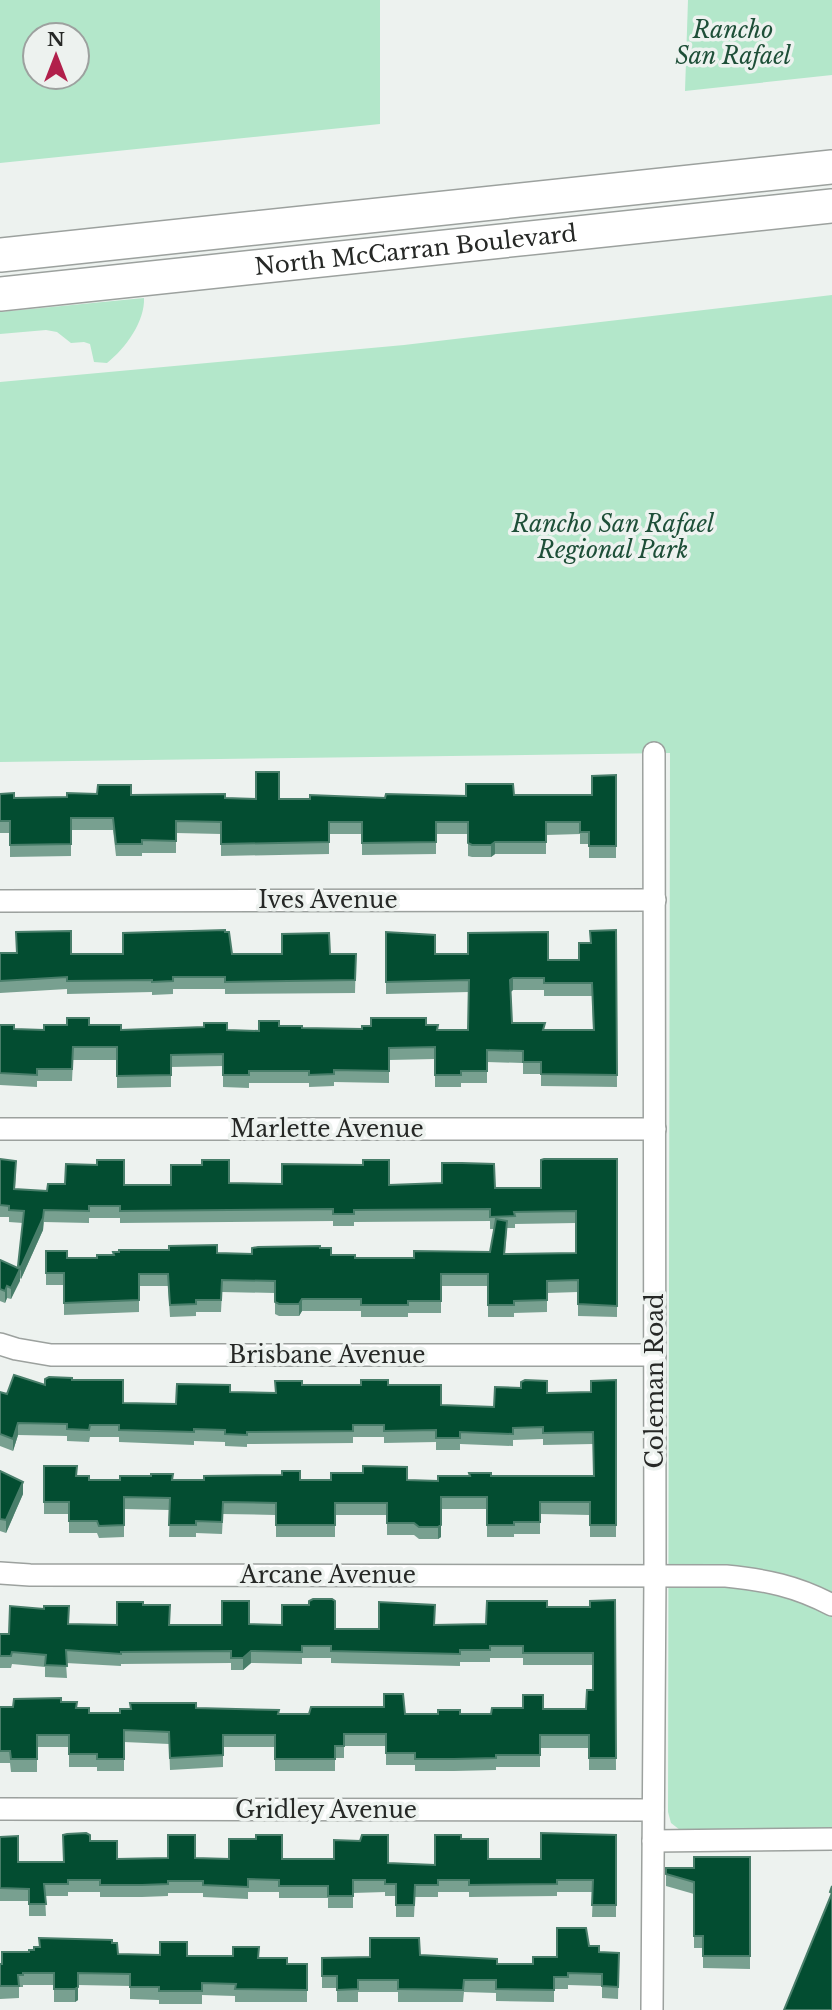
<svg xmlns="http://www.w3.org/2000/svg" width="832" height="2010" viewBox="0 0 832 2010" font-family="'Libre Baskerville',serif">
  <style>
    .green { fill: #b3e7ca; fill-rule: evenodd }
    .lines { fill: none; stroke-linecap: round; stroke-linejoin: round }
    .street-casing { stroke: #9ca19e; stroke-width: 24 }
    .primary-casing { stroke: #9ca19e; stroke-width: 36 }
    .street { stroke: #fff; stroke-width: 21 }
    .primary { stroke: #fff; stroke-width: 33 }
    .wall { fill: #78a090; fill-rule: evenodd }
    .shaded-wall { fill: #497e6a }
    .building { fill: #034d31; stroke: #497e6a; stroke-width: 2; fill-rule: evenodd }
    .labels { text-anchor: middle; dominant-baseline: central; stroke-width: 7; stroke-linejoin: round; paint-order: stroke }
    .park-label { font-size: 23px; font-style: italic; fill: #1e4f38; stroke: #edf2ef }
    .street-label { font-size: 23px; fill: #262826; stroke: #edf2ef }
  </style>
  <rect width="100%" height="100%" fill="#edf2ef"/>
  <!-- green -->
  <g class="green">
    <path d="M0 0H380V124L0 163ZM35 35H77V77H35Z"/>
    <polygon points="688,0 832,0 832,75 685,91"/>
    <polygon points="832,295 832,1830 680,1830 671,1823 668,1812 670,753 0,762 0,382 404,345"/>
    <path d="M144 298C145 321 126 348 107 363L94 362 90 344 84 342 71 343 57 332 46 330 0 334V312Z"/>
  </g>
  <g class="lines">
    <defs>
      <g id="street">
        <polyline points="0,901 655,900"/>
        <polyline points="0,1129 655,1129"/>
        <polyline points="0,1344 16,1349 51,1355 655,1355"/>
        <path d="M0 1573 30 1575 726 1576C766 1580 796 1586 832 1605"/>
        <polyline points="0,1809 653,1810"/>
        <polyline points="653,1841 832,1839"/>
        <polyline points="652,2010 655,1575 654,753"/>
      </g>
      <g id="primary">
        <polyline points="0,255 832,167"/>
        <path id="s1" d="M0 294 832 206"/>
      </g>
    </defs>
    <!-- street casing -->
    <use href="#street" class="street-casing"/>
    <!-- primary casing -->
    <use href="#primary" class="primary-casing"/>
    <!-- street -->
    <use href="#street" class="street"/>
    <!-- primary -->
    <use href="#primary" class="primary"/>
  </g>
  <!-- wall -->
  <g class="wall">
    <polygon points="616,775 616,858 589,858 589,844 580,844 580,834 546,835 546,854 495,854 491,857 472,857 468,856 468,834 436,834 436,854 362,855 362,834 329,834 329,854 221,856 221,834 176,833 176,853 142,853 142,856 116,856 113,830 71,830 71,856 10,857 10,833 0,833 0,794 14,798 131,795 279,799 385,798 466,796 592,795"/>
    <path d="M616 930 617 1087 541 1086V1074H523V1063L487 1062V1083H461V1087H435V1059L389 1060V1083L334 1082V1086L309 1087V1083H249V1088L223 1087V1066L171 1067V1087L117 1088V1060H73L72 1081H37V1087L0 1085V1025L14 1029 44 1030 89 1025 121 1030 259 1031 279 1026 302 1028 362 1029 426 1025 438 1030H468L469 992 386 994V932L435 954 548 960H579L590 943ZM513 990H544V996H592L593 1030H545L512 1023 511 992Z"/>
    <polygon points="0,953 356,954 355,993 225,994 225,989 173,989 173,994 152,995 152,992 67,994 67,989 0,993"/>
    <path d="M0 1159 16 1173 15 1189 47 1191 124 1185 229 1183 541 1188 617 1159V1317L578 1316V1292L547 1293V1312L514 1313V1317H488V1286H441V1313H408V1317H361V1311H302L299 1316H279L275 1314V1293L222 1292 221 1312H196V1316L170 1317 168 1286H139V1312L64 1315V1285H46V1251L67 1258H97L217 1253 252 1254 320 1248 331 1255 355 1258H414L490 1252 495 1229H490V1221L354 1222V1226H333V1221L120 1223V1218H89V1223L44 1222 43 1230 21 1279 20 1278 11 1299 7 1298 5 1303 0 1301V1260L18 1268 23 1223 9 1222V1217H0ZM576 1223V1253L505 1254 507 1228H515V1224Z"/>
    <polygon points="72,1380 123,1403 176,1404 230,1392 275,1393 302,1385 388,1385 441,1405 494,1407 547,1393 591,1392 616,1380 616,1537 590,1537 590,1515 540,1514 540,1534 514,1534 514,1537 487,1537 487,1509 441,1509 441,1537 438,1539 419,1539 414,1535 387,1535 387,1515 335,1515 335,1537 276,1537 276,1515 223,1514 222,1534 196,1533 196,1537 169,1537 170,1510 124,1509 124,1537 99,1538 97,1533 69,1533 69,1514 44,1514 44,1466 89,1480 438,1481 491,1476 594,1476 593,1444 543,1445 543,1439 513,1440 513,1446 460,1444 460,1450 436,1450 436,1442 384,1443 384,1437 353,1437 353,1443 247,1444 247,1447 225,1446 225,1442 194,1441 194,1445 119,1442 119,1437 90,1437 89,1442 67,1441 67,1436 18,1435 13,1451 0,1446 0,1392 7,1394 45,1385"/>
    <polygon points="0,1471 23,1494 6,1533 0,1531"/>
    <polygon points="615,1600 616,1770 589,1770 589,1748 540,1748 540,1767 496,1767 496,1770 454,1771 415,1771 415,1765 386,1765 386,1746 344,1746 344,1758 335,1758 335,1771 275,1771 275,1747 223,1747 223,1767 170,1770 169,1744 124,1742 124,1771 97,1771 97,1767 69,1767 69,1747 37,1747 37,1772 11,1772 10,1763 0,1763 0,1707 61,1702 89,1713 120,1713 196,1708 279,1714 491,1714 543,1709 586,1709 593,1690 593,1665 523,1665 523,1658 490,1658 490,1662 460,1662 460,1666 331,1663 331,1658 302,1658 302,1664 251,1663 243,1670 231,1670 231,1663 121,1664 121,1666 66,1663 67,1678 45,1677 45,1667 12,1664 11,1668 0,1668 0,1634 9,1634 69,1624 117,1625 143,1605 170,1625 249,1624 335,1629 379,1629 435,1625 486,1624 547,1607 590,1607"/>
    <polygon points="616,1835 616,1917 592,1917 593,1892 557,1892 557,1896 469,1897 469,1892 438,1892 438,1897 415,1897 414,1917 396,1917 396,1896 385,1896 385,1892 353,1893 353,1908 328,1908 328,1898 279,1898 279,1892 248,1892 248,1899 203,1897 203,1893 168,1893 168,1896 142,1897 100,1897 100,1892 68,1892 68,1896 45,1896 46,1916 29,1916 29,1901 0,1901 0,1837 18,1862 63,1862 90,1841 117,1859 282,1859 435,1865 461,1839 488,1859 541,1859"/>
    <polygon points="750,1857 750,1969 703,1968 703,1948 694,1948 694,1894 666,1886 666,1868 694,1868"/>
    <polygon points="39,1938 112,1943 118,1954 258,1958 287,1964 307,1964 307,2002 235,2002 235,1996 202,1995 202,2004 159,2004 159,2000 130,1999 130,1986 78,1985 78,2000 75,2002 54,2002 54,1985 23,1985 23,1987 19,1987 19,1998 0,1999 0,1964 39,1947"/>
    <polygon points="589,1946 599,1952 619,1953 618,1999 602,1998 602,1986 568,1985 568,1989 554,1989 554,2002 496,2001 496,1993 464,1992 463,2002 398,2002 398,1992 358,1992 358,2002 337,2002 337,1988 322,1988 322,1958 420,1955 497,1964 533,1964"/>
  </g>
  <!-- shaded-wall -->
  <g class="shaded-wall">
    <polygon points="495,842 495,854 491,857 491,845"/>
    <polygon points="513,978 513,990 510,992 510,980"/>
    <polygon points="44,1210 43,1230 21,1279 21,1267"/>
    <polygon points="20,1269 20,1281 11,1299 11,1288"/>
    <polygon points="7,1286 7,1298 5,1303 5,1291"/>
    <polygon points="302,1299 302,1311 299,1316 299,1304"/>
    <polygon points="18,1423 18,1435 13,1451 13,1439"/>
    <polygon points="23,1482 23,1494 6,1533 6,1520"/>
    <polygon points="441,1525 441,1537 438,1539 438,1527"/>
    <polygon points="251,1651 251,1663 243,1670 243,1658"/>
    <polygon points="78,1987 78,2000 75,2002 75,1989"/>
  </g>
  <!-- building -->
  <g class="building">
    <polygon points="256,772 279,772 279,799 310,799 310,795 385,798 386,794 466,796 466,784 513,784 514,795 592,795 592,776 616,775 616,846 589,846 589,832 580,832 580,822 546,822 546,842 495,842 491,845 472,845 468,843 468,822 436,822 436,842 362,843 362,822 329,822 329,842 221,844 221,822 176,821 176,841 142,840 142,844 116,844 113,818 71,818 71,844 10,845 10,821 0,821 0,794 14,793 14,798 67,797 67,793 97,794 98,785 131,785 131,795 225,794 225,798 256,799"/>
    <polygon points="225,930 225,932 229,932 232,954 282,954 282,934 329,933 330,954 356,954 355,980 225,982 225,977 173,977 173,981 152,982 152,980 67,981 67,977 0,981 0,953 17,953 16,932 71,931 71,954 123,954 123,933"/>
    <path d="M616 930 617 1075 541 1074V1062H523V1051L487 1050V1071H461V1075H435V1047L389 1048V1071L334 1070V1074L309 1075V1071H249V1075H223V1054L171 1055V1075L117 1076V1047H73L72 1069H37V1075L0 1073V1025H14V1029L44 1030V1025H67V1018H89V1025H121V1030L204 1027V1023H227V1030L259 1031V1021H279V1026H302V1028L362 1029V1026H371V1018H426V1025H438L437 1030H468L469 980 386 982V932L435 935V954H468V933L548 932V960H579V943H591L590 931ZM513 978H544V983H592L594 1030H543L545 1023H512L510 980Z"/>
    <polygon points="0,1159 16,1161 14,1189 47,1191 48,1184 65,1184 66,1164 97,1165 97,1160 124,1160 124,1185 171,1185 171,1165 202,1165 202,1160 229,1160 229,1183 282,1184 282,1164 363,1165 363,1160 389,1160 389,1185 442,1183 442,1163 462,1163 494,1164 495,1188 541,1188 541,1160 544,1159 617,1159 617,1306 578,1304 578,1280 547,1281 547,1300 514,1301 514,1305 488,1305 488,1274 441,1274 441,1301 408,1301 408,1305 361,1305 361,1299 302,1299 299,1304 279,1304 275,1302 275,1281 222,1280 221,1300 196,1300 196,1304 170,1305 168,1274 139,1274 139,1300 64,1303 64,1273 46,1273 46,1251 67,1251 67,1258 97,1258 97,1255 114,1255 113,1252 119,1252 119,1250 169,1250 169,1246 217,1245 217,1253 252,1254 252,1248 258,1247 320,1246 320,1248 331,1248 331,1255 355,1255 355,1258 414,1258 414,1251 490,1252 496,1219 507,1221 504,1254 576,1253 576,1211 514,1212 515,1216 490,1217 490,1209 354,1210 354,1214 333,1214 333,1209 120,1211 120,1206 89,1206 89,1211 44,1210 43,1218 21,1267 18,1266 24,1211 9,1210 9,1206 0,1205"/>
    <polygon points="0,1260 20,1269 11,1288 7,1286 5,1291 0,1289"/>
    <polygon points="14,1375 45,1385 45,1379 49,1377 72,1378 72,1380 123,1380 123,1403 176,1404 177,1384 230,1385 230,1392 276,1393 275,1381 302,1381 302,1385 361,1385 361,1380 388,1380 388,1385 441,1385 441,1405 494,1407 495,1387 521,1388 521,1382 525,1380 547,1381 547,1393 591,1392 591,1381 616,1380 616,1525 590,1525 590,1502 540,1502 540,1522 514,1522 514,1525 487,1525 487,1497 441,1497 441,1525 438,1527 419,1527 414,1523 387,1523 387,1503 335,1503 335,1525 276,1525 276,1503 223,1502 222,1522 196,1521 196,1525 169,1525 170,1498 124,1497 124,1525 99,1526 97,1521 69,1521 69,1502 44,1502 44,1466 77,1466 76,1476 89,1476 89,1480 120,1480 120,1476 151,1476 151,1474 173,1474 172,1480 204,1480 204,1476 282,1475 282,1471 300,1471 300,1480 331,1480 331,1473 363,1473 363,1466 407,1467 407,1480 438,1481 438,1476 470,1476 469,1473 491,1473 491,1476 594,1476 593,1432 543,1433 543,1427 513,1428 513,1434 460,1432 460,1438 436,1438 436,1430 384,1431 384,1425 353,1425 353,1431 247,1432 247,1435 225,1434 225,1430 194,1429 194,1432 119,1430 119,1425 90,1425 89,1430 67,1429 67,1424 18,1423 13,1439 0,1434 0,1392 7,1394"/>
    <polygon points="0,1471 23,1482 6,1520 0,1519"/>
    <polygon points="313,1599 332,1599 335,1601 335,1629 379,1629 379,1602 435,1605 434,1625 486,1624 487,1601 547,1601 547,1607 590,1607 590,1601 615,1600 616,1758 589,1758 589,1735 540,1735 540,1755 496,1755 496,1758 454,1759 415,1759 415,1753 386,1753 386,1734 344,1734 344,1746 335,1746 335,1759 275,1759 275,1735 223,1735 223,1755 170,1758 169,1732 124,1730 124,1759 97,1759 97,1754 69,1754 69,1735 37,1735 37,1759 11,1759 10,1751 0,1751 0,1707 13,1707 14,1699 61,1698 61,1702 77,1702 76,1708 89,1708 89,1713 120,1713 120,1709 131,1709 130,1703 196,1703 196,1708 279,1710 278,1714 309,1714 311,1707 384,1707 384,1694 403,1694 405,1714 438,1714 438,1710 460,1710 460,1714 491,1714 492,1708 523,1708 523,1695 543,1695 543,1709 586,1709 587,1690 593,1690 593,1653 523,1653 523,1646 490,1646 490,1650 460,1650 460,1654 331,1651 331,1646 302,1646 302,1652 251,1651 243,1658 231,1658 231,1651 121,1652 121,1654 66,1650 67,1666 45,1665 46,1655 12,1652 11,1656 0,1656 0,1634 9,1634 10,1606 44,1609 44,1606 69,1606 68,1624 117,1625 117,1602 143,1602 143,1605 170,1605 169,1625 222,1625 222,1601 249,1601 249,1624 282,1625 282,1605 309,1605 309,1601"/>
    <polygon points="86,1833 90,1835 90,1841 117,1841 117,1859 168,1858 168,1835 195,1835 195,1858 229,1859 229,1839 256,1839 256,1835 282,1835 282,1859 334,1859 334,1840 360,1841 362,1835 388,1835 388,1863 435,1865 435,1835 461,1835 461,1839 488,1839 488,1859 541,1859 541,1833 616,1835 616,1905 592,1905 593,1880 557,1880 557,1884 469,1885 469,1880 438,1880 438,1885 415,1885 414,1905 396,1905 396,1884 385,1884 385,1880 353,1880 353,1896 328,1896 328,1886 279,1886 279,1880 248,1879 248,1887 203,1885 203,1881 168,1881 168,1884 142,1885 100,1885 100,1880 68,1880 68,1884 44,1884 46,1904 29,1904 29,1889 0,1888 0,1837 18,1836 18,1862 64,1862 63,1835 67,1834"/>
    <polygon points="694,1857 750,1857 750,1956 703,1956 703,1936 694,1936 694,1882 666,1874 666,1868 694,1868"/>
    <polygon points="832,1886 832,2010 784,2010 832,1893 830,1892"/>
    <polygon points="557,1928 586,1928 589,1946 599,1946 599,1952 619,1953 618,1987 602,1986 602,1974 568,1973 568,1977 554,1977 554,1990 496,1989 496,1980 464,1980 463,1990 398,1989 398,1980 358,1980 358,1989 337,1990 337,1976 322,1976 322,1958 370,1957 370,1938 419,1938 420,1955 497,1959 497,1964 533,1964 533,1957 557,1957"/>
    <polygon points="39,1938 112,1940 112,1943 117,1943 118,1954 160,1955 160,1942 187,1942 187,1956 233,1956 233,1947 259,1947 258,1958 287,1958 287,1964 307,1964 307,1990 235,1989 236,1984 202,1983 202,1991 159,1991 159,1987 130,1987 130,1974 78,1973 78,1987 75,1989 54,1989 54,1973 23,1973 23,1975 18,1975 19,1986 0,1986 0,1964 2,1964 2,1952 29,1952 29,1950 34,1950 34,1947 40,1947"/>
  </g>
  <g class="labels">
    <!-- park labels -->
    <g class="park-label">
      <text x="733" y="30">Rancho<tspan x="733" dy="26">San Rafael</tspan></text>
      <text x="613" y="524">Rancho San Rafael<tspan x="613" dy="26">Regional Park</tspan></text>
    </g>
    <!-- street labels -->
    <g class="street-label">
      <text stroke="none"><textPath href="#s1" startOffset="418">North McCarran Boulevard</textPath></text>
      <text x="328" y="900">Ives Avenue</text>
      <text x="327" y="1129">Marlette Avenue</text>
      <text x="327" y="1355">Brisbane Avenue</text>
      <text transform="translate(655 1381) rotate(-90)">Coleman Road</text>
      <text x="328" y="1575">Arcane Avenue</text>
      <text x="326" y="1810">Gridley Avenue</text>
    </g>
  </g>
  <!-- north arrow -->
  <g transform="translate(56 56)"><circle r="33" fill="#edf2ef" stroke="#9da19f" stroke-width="2"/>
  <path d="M0-5L12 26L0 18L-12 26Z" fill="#b1204b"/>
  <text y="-10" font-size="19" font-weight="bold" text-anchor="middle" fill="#262826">N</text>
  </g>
</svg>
